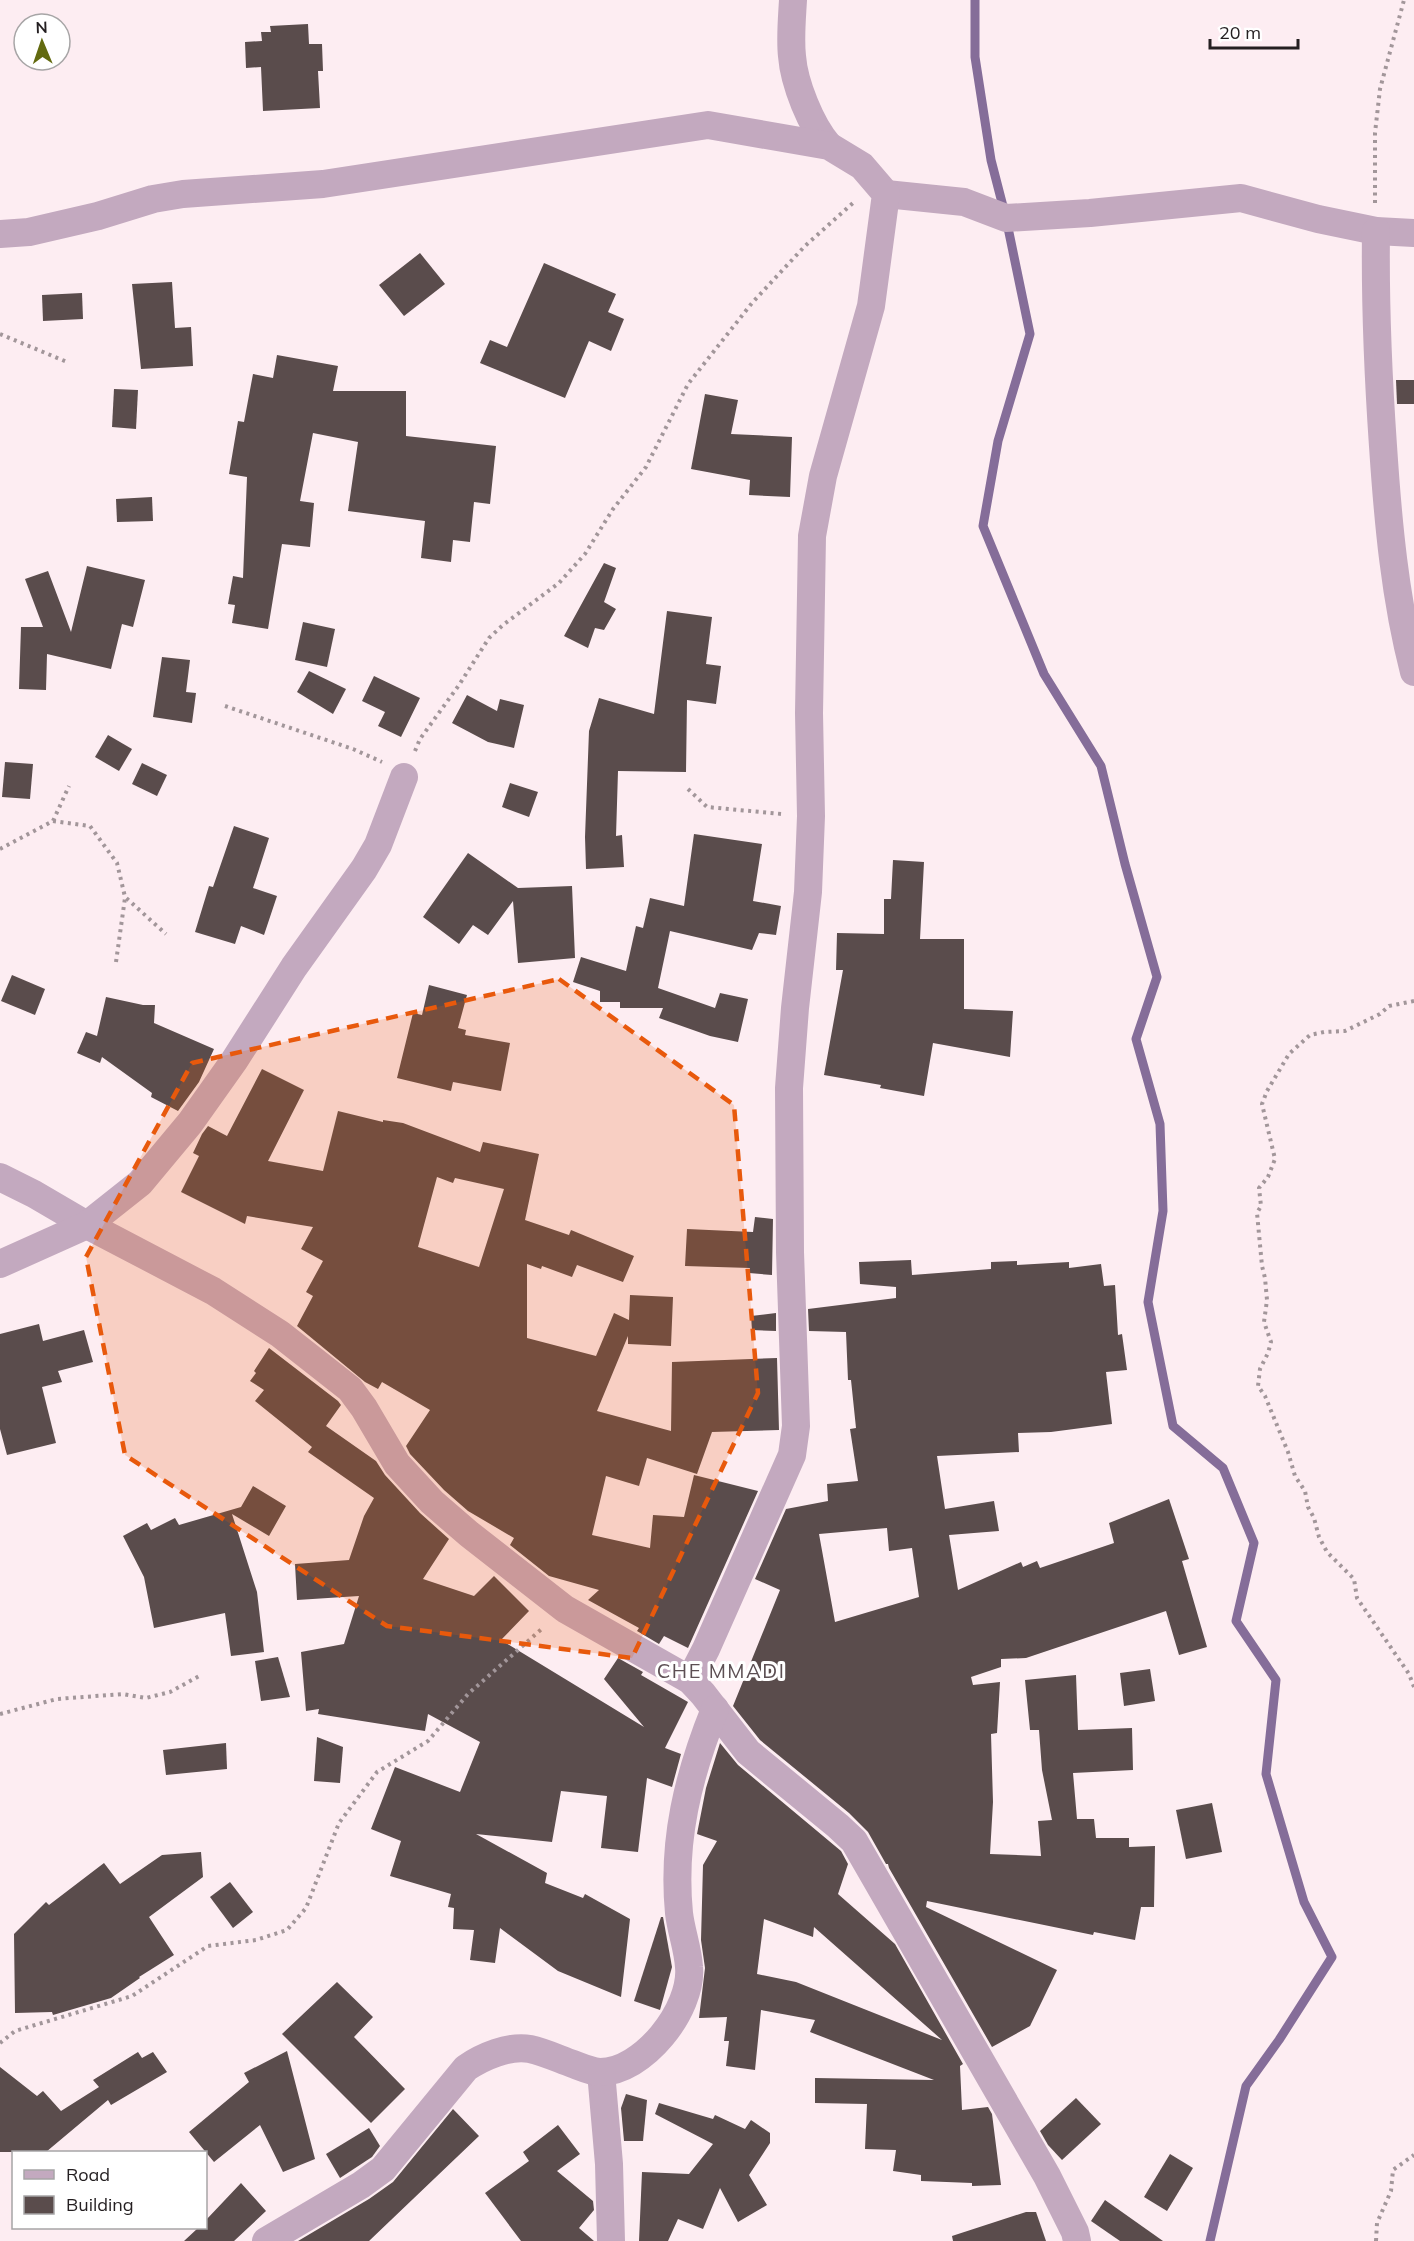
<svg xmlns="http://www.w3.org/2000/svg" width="1414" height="2241" viewBox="0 0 1414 2241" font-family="Mulish,sans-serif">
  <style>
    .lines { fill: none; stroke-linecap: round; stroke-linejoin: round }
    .stream { stroke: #856d99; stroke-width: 9 }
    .building { fill: #5a4c4c; fill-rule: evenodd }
    .path { stroke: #a2969a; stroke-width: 4; stroke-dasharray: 3 4.5; stroke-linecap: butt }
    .minor { stroke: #c3a9bf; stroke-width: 28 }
    .marked { fill: #e8590c; fill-opacity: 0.2; stroke: #e8590c; stroke-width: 4.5; stroke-dasharray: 12 8; stroke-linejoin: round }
    .labels { text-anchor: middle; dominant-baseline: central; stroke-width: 6; stroke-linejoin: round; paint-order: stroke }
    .quarter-label { font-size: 20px; letter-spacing: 1.5px; fill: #5c4f53; stroke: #fff }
  </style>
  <rect width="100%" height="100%" fill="#fdedf2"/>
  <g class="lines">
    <!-- stream -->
    <polyline class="stream" points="975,0 975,57 991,160 1006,218 1030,334 998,441 983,526 1044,674 1101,766 1125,864 1157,977 1136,1039 1160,1124 1163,1211 1148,1302 1173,1426 1223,1468 1254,1543 1236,1621 1276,1680 1266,1774 1304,1902 1332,1957 1279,2040 1246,2086 1210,2241"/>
  </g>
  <!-- building -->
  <g class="building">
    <polygon points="308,24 309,44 322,44 323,71 318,71 320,108 263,111 261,67 246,68 245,42 262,41 261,32 271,32 270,26"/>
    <polygon points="420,253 445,284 404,316 379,285"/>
    <polygon points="544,263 616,294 608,312 624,319 611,351 589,341 565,398 480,363 490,340 507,347"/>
    <polygon points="172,282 175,328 191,327 193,366 141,369 132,284"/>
    <polygon points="82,293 83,319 43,321 42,295"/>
    <polygon points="277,355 338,366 333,391 406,391 406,436 496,446 490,504 474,502 470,542 453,540 451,562 421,558 425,521 348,511 358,442 313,433 300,501 314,503 310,547 282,544 268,629 232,623 235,605 228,604 233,576 243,578 247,477 229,474 238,421 244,422 253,374 273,378"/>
    <polygon points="1396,380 1414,380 1414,404 1397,404"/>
    <polygon points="114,389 138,390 136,429 112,427"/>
    <polygon points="705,394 738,400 731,434 792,437 790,497 749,495 750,480 691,469"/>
    <polygon points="152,497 153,521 117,522 116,499"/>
    <polygon points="604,563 616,568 604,602 616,609 604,630 595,628 588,648 564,636"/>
    <polygon points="87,566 145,580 133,627 122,624 111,669 47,654 46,690 19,689 21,627 43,627 25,579 48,571 71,632"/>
    <polygon points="667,611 712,617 706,664 721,666 716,704 687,700 686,772 618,771 616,836 622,835 624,867 586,869 585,837 589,731 599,698 654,714"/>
    <polygon points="303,622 335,629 327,667 295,660"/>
    <polygon points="162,657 190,660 186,692 196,693 192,723 153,717"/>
    <polygon points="309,671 346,689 333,714 297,692"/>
    <polygon points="374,676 420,698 401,737 378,726 385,712 362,701"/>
    <polygon points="467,695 497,711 500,699 524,705 514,748 488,742 452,723"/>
    <polygon points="108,735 132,749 119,771 95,757"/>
    <polygon points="5,762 33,764 30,799 2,797"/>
    <polygon points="142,763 167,775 157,796 132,784"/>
    <polygon points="510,783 538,792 529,817 502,807"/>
    <polygon points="234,826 269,838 253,888 277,896 264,935 241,926 235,944 195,932 209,886 213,887"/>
    <polygon points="694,834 762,844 753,901 781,906 776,935 759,933 752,950 670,931 658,988 715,1008 720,993 748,999 738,1042 710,1036 659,1018 663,1008 620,1008 620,1002 600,1002 600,991 573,982 581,957 626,971 636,926 643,928 650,898 684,906"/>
    <polygon points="468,853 518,888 572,886 575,958 518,963 513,901 488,935 473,925 459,944 423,917"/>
    <polygon points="893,860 924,862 920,939 964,939 964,1009 1013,1011 1010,1057 933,1043 924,1096 880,1088 881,1085 824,1075 843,970 836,970 837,933 884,934 884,899 891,899"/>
    <polygon points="12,975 45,989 35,1015 1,1001"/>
    <polygon points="429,985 467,995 458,1028 466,1030 465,1035 510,1043 501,1091 453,1082 451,1091 397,1078 413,1013 422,1015"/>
    <polygon points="106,997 143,1005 155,1005 154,1023 214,1049 199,1082 178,1111 151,1097 152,1093 102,1057 100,1063 77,1053 86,1032 97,1036"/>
    <path d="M262 1069 304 1090 268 1161 323 1171 338 1111 383 1122V1120L403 1123 480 1152 483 1142 539 1154 525 1220 569 1235 571 1230 634 1256 623 1282 577 1265 572 1277 542 1266 541 1269 527 1264V1338L596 1356 614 1313 629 1320 630 1295 673 1297 671 1346 628 1344V1336L597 1411 671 1431 672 1362 777 1358 779 1430 712 1432 697 1474 647 1458 639 1486 606 1476 592 1535 650 1548 653 1515 684 1517 694 1475 758 1491 688 1648 664 1636 659 1644 637 1631 639 1628 588 1600 599 1590 549 1576 510 1545 514 1538 468 1511 444 1490 410 1454 406 1446 430 1410 382 1382 378 1389 365 1382 297 1326 313 1296 306 1292 323 1261 301 1249 313 1227 247 1216 245 1224 181 1192 199 1156 193 1153 202 1134 208 1126 227 1136ZM437 1177 453 1183 455 1178 504 1189 479 1267 418 1247Z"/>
    <polygon points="755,1217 773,1219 772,1275 749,1273 750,1268 685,1266 687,1229 753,1232"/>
    <path d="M911 1260 912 1275 991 1269V1262L1017 1261V1265L1069 1262V1268L1101 1264 1104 1286 1115 1285 1118 1335 1122 1334 1127 1370 1106 1372 1112 1424 1051 1432 1018 1433 1019 1452 937 1456 945 1509 994 1501 999 1531 949 1535 958 1590 1021 1562 1023 1567 1037 1561 1040 1568 1114 1543 1109 1523 1169 1499 1189 1559 1182 1561 1207 1647 1179 1655 1166 1611 1026 1658 1001 1659V1667L971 1677 973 1685 1000 1682 997 1733 991 1734 993 1802 990 1854 1041 1856 1038 1821 1052 1820 1042 1770 1039 1730H1030L1025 1680 1076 1675 1078 1730 1132 1728 1133 1770 1073 1773 1077 1819H1094L1096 1838H1129V1847L1155 1846 1154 1907H1141L1135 1940 1094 1932 1093 1935 927 1901 926 1907 1057 1970 1030 2026 992 2047 889 1868 888 1864H886L868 1832 849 1813 760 1740 733 1706 780 1590 755 1579 786 1509 828 1501 827 1484 858 1481 850 1429 856 1428 851 1380H848L846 1332 809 1331 808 1309 896 1298V1287L860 1284 859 1262ZM887 1528 889 1551 912 1548 919 1597 835 1622 819 1534Z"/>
    <polygon points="776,1313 776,1331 752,1330 751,1316"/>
    <polygon points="39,1324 43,1341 84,1330 93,1362 58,1371 62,1382 42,1387 56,1443 7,1455 0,1429 0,1334"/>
    <polygon points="269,1348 338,1401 341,1405 326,1426 376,1461 385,1475 420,1513 449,1539 423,1579 474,1596 494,1576 529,1611 501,1640 644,1727 604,1679 618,1658 643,1672 641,1675 688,1702 665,1748 681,1754 672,1787 647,1778 638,1852 601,1848 607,1796 561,1791 552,1842 476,1834 547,1873 545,1883 583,1898 585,1894 630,1919 621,1997 558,1971 500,1928 495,1963 470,1960 474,1930 453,1929 454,1908 448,1907 451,1894 390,1876 401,1841 371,1829 395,1767 460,1792 480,1742 428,1714 425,1731 318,1714 319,1709 306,1711 301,1652 344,1644 359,1596 297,1600 295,1564 349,1560 364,1516 374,1498 308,1452 312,1447 255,1401 264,1390 250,1381 256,1373 254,1371"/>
    <polygon points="253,1486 286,1506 269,1536 232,1514 257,1592 264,1652 231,1656 225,1613 154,1628 144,1577 123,1536 147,1523 151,1530 175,1518 179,1525 241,1507"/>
    <polygon points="278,1657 290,1697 261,1701 255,1661"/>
    <polygon points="1150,1669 1155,1701 1124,1706 1120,1673"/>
    <polygon points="317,1737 343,1747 340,1783 314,1781"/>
    <polygon points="226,1743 227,1769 166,1775 163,1750"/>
    <path d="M720 1743 738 1765 841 1851 848 1864 838 1894 895 1944 963 2064 960 2066 962 2110 988 2107 992 2114 1001 2185 972 2186V2183L921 2181V2175L893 2171 896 2150 865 2149 867 2104 815 2103V2078L934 2080 810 2032 815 2020 761 2010 755 2070 726 2066 729 2041H724L727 2017 699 2018 705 1968 701 1940 703 1865 717 1841 697 1834 706 1788ZM764 1919 813 1937 814 1927 942 2040 796 1982 757 1974Z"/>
    <polygon points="1212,1803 1222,1852 1186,1859 1176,1810"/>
    <polygon points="201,1852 203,1877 149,1917 174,1955 139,1977 140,1978 111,1998 53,2015 52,2012 15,2013 14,1934 46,1902 49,1905 104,1863 120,1884 162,1855"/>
    <polygon points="230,1882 253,1912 233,1928 210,1897"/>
    <polygon points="661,1917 663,1917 672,1967 660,2010 634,2001"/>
    <polygon points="337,1982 373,2017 354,2037 405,2089 371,2123 282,2034"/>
    <polygon points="287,2051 315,2159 283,2172 260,2125 214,2162 189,2132 249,2082 244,2073"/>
    <polygon points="138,2052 142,2058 153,2052 167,2072 111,2105 108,2100 46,2152 0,2152 0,2067 37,2096 43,2091 61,2111 99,2087 93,2080"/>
    <polygon points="626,2094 647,2100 643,2141 624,2141 621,2108"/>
    <polygon points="1076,2098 1101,2124 1062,2160 1048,2145 1040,2131"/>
    <polygon points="659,2103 713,2119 715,2115 745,2129 751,2120 770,2133 770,2143 749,2175 767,2205 738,2222 720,2188 703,2229 678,2219 668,2241 639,2241 642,2172 689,2174 713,2144 655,2114"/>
    <polygon points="453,2109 479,2136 369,2241 298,2241 369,2199 393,2182"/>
    <polygon points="558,2125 580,2154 557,2171 593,2201 594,2210 579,2228 594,2241 521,2241 485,2193 529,2161 523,2152"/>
    <polygon points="369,2128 380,2146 372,2157 340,2178 326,2154"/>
    <polygon points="1170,2154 1193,2168 1167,2211 1144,2197"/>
    <polygon points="241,2183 266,2211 234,2241 184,2241 198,2228 206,2228 206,2220"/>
    <polygon points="1105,2200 1163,2241 1120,2241 1091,2221"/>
    <polygon points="1026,2212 1036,2212 1046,2241 953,2241 952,2236"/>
  </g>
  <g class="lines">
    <!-- path -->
    <g class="path">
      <polyline points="1375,203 1375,133 1380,89 1404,0"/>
      <polyline points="0,334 67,362"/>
      <polyline points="225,706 353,749 382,762"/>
      <polyline points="415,751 420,739 459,685 489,638 503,625 559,583 585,554 613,509 646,467 688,384 752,303 805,246 854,202"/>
      <polyline points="688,789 707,807 782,814"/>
      <polyline points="53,821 90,826 117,863 125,897 166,934"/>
      <polyline points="0,849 53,821 69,786"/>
      <polyline points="116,962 125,898"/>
      <polyline points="1414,1001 1389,1006 1380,1014 1345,1031 1324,1032 1310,1035 1289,1054 1267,1091 1262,1104 1275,1159 1268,1177 1259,1188 1261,1206 1257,1213 1262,1266 1265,1278 1267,1300 1264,1322 1271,1342 1268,1353 1260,1369 1258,1386 1265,1396 1288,1452 1295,1476 1305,1491 1308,1507 1314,1518 1319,1537 1327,1552 1354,1579 1357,1598 1409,1674 1414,1687"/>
      <polyline points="0,1714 57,1699 123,1694 146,1698 170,1692 201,1675"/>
      <polyline points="0,2043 15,2031 132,1996 208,1946 256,1940 287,1930 306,1908 339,1823 377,1772 428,1741 468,1694 544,1627"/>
      <polyline points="1376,2241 1377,2223 1391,2191 1393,2170 1414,2155"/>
    </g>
    <!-- minor -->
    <g class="minor">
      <path d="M793 0C792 18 790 38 792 56 794 83 811 126 829 146"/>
      <polyline points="886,194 964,202 1006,218 1090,213 1241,198 1318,219 1376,231 1414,233"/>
      <path d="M1376 231C1375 303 1378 374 1383 446 1388 522 1395 599 1414 672"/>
      <polyline points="0,234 29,232 98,216 153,199 183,194 323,184 708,125 829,146 862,166 886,194 871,306 823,476 812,536 809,713 811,816 808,892 795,1008 789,1088 790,1252 796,1426 792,1455 706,1649 690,1680"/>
      <polyline points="0,1177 34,1194 87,1225 213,1291 280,1334 350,1389 364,1408 397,1464 432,1502 469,1534 565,1609 690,1680 703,1694 748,1752 838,1826 854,1841 1047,2176 1075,2232 1077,2241"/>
      <polyline points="0,1264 87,1225 140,1183 190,1123 234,1061 294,967 364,869 378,845 404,777"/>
      <polyline points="601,2072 609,2164 611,2241"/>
      <path d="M266 2241 361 2185 383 2169 466 2068C482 2057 509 2045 530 2049 544 2052 559 2059 573 2064 581 2067 590 2071 599 2072 643 2073 693 2009 689 1967 688 1949 681 1931 679 1913 672 1841 688 1776 715 1709"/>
    </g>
  </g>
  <!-- marked area -->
  <path class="marked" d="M559 979 734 1105 758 1393 632 1658 387 1626 125 1455 86 1257 192 1063Z"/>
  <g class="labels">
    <!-- quarter labels -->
    <g class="quarter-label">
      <text x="721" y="1670">CHE MMADI</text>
    </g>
  </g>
  <!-- legend -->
  <rect x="12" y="2151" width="195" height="78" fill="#ffffff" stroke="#a7a5a6" stroke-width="1.5"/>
  <rect x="24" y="2170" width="30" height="9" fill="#c3a9bf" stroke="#a7a5a6" stroke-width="1.5"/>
  <text x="66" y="2181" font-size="18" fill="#241f21">Road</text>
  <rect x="24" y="2196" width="30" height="18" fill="#5a4c4c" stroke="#a7a5a6" stroke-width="1.5"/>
  <text x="66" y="2211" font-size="18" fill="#241f21">Building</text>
  <!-- north arrow -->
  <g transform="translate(42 42) rotate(358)"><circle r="28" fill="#ffffff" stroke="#a7a5a6" stroke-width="1.5"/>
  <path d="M0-4.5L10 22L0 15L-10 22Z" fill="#626a0f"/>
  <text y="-9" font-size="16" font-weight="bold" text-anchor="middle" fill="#241f21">N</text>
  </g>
  <!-- scale -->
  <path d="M1210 39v9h88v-9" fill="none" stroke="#241f21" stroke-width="3"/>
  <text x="1219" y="39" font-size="18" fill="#241f21" stroke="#ffffff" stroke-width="4.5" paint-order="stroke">20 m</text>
</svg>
